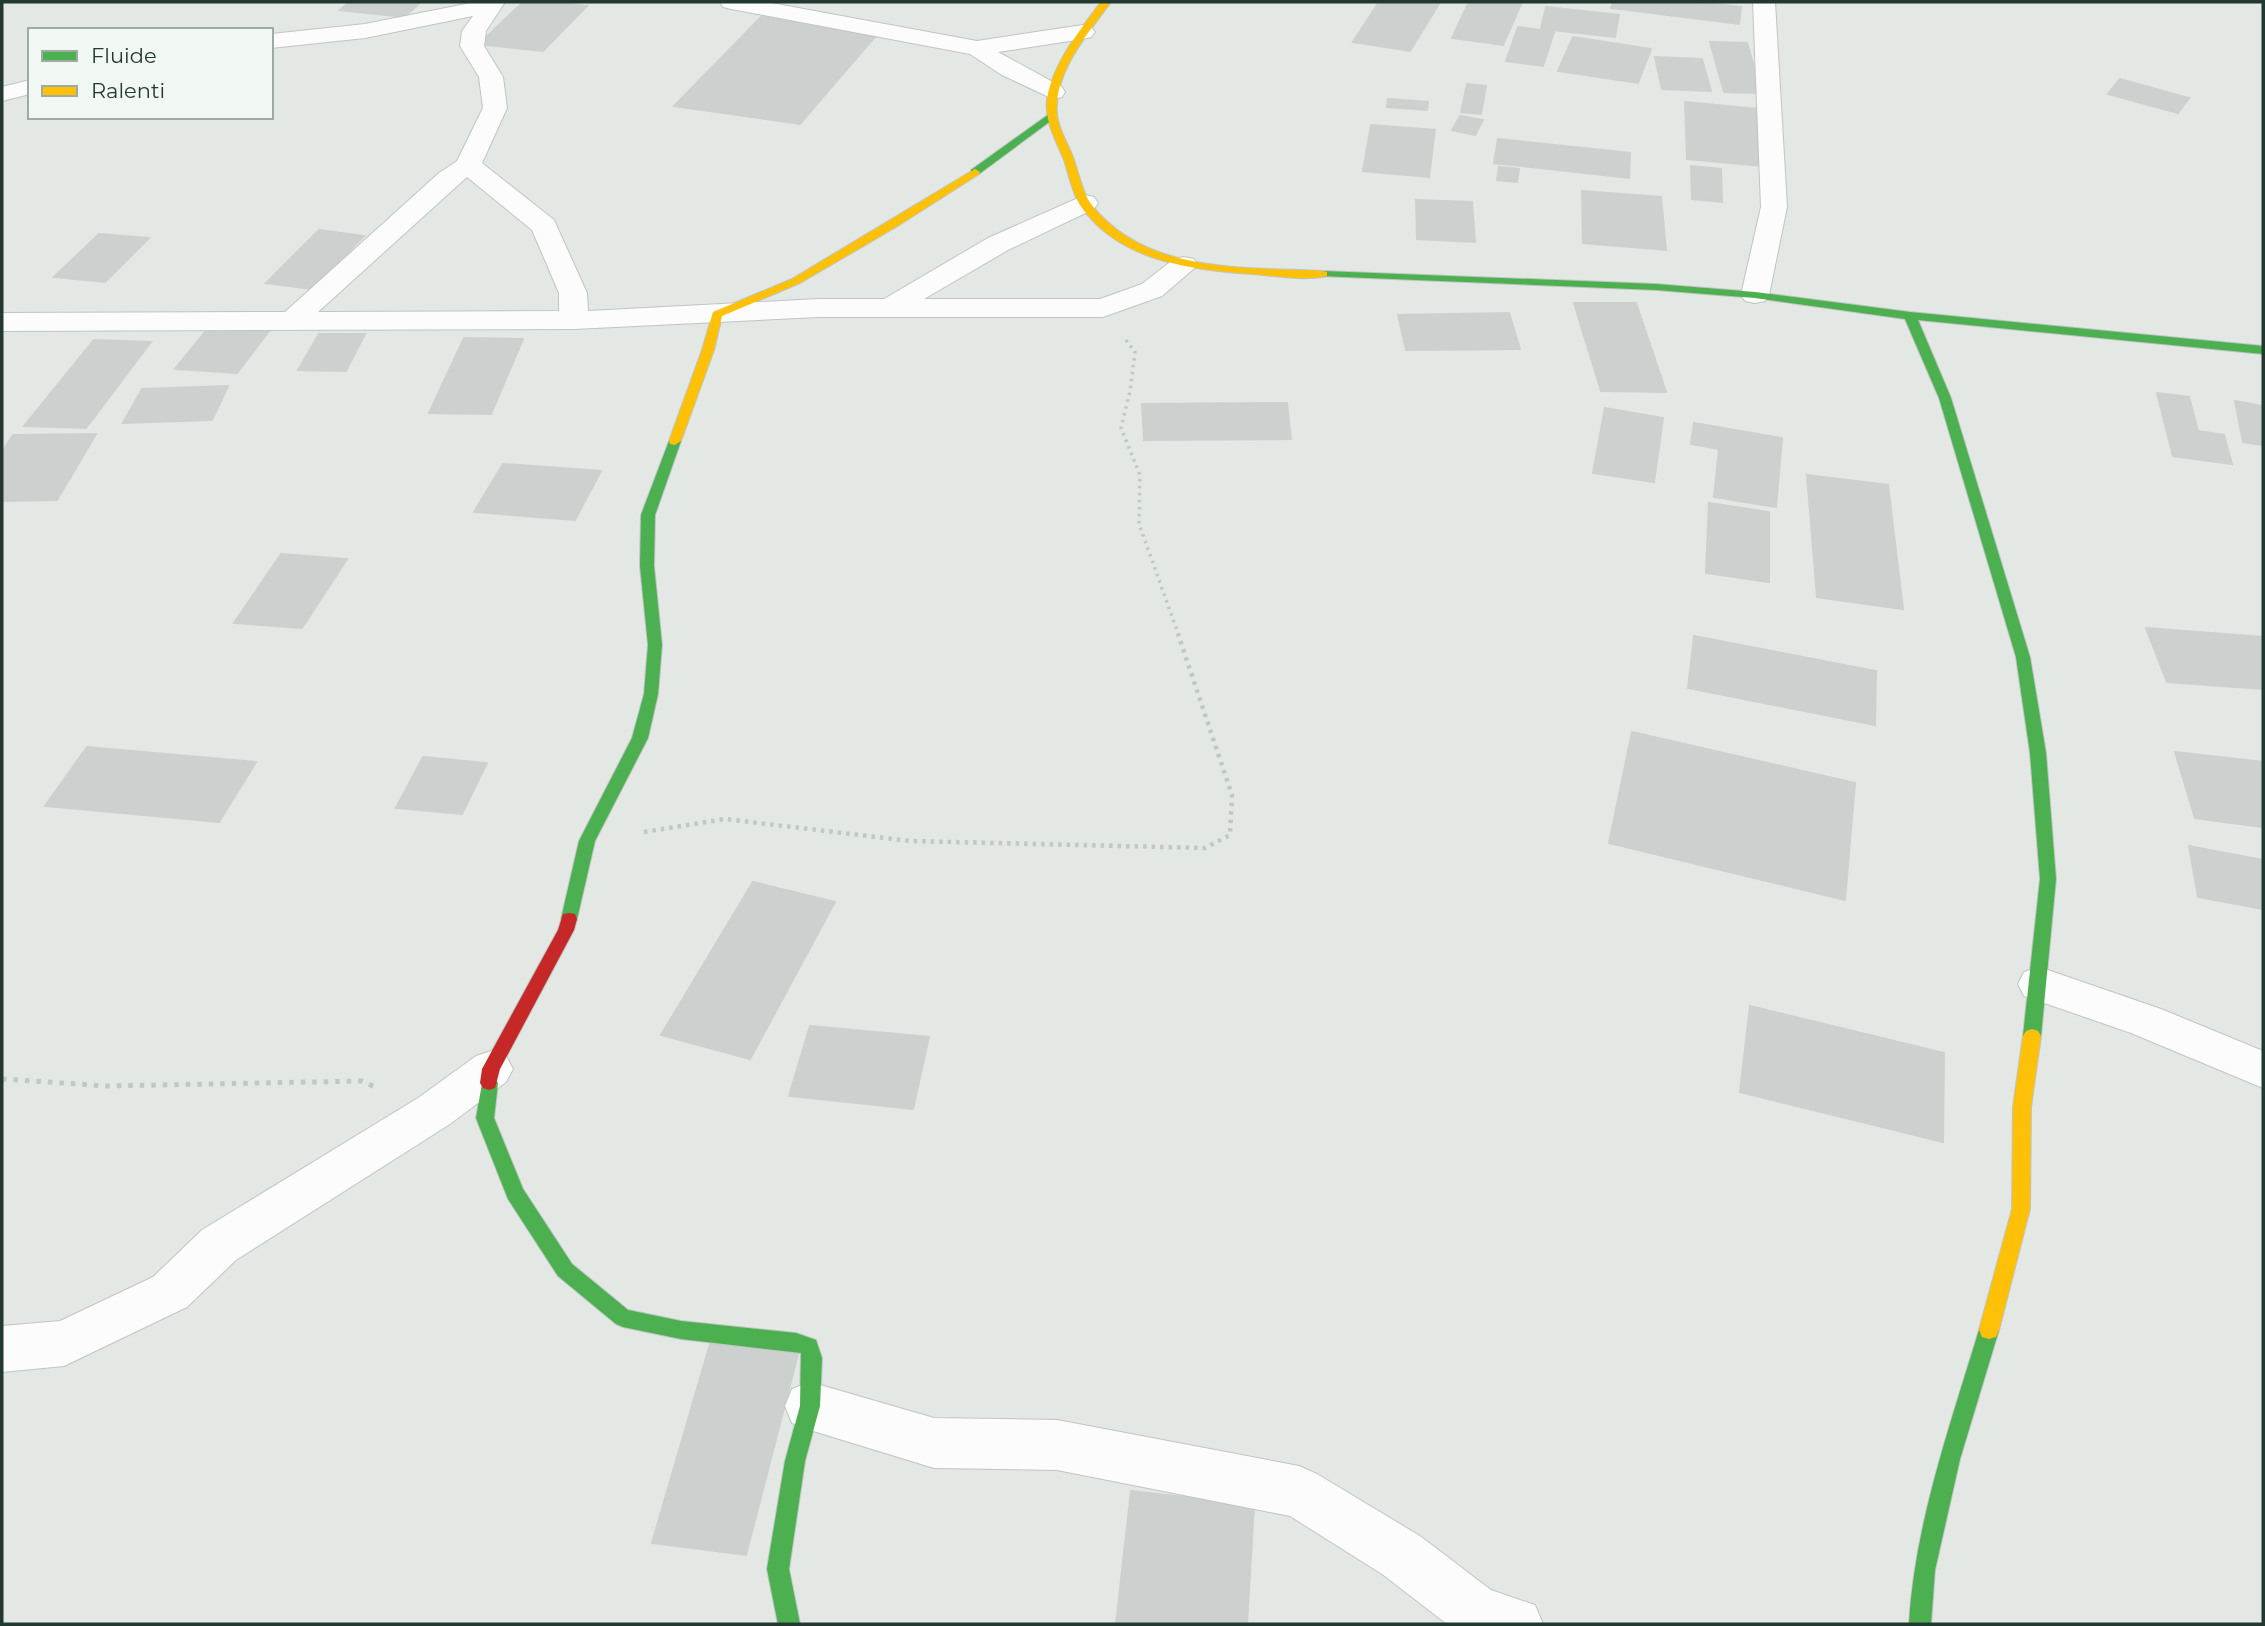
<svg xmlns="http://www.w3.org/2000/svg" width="2265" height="1626" viewBox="0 0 2265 1626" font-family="Montserrat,sans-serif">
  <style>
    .building { fill: #ccd0ce; stroke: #ccd1ce; stroke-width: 2 }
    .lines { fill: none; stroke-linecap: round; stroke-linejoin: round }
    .street-casing { stroke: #c0c5c2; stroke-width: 2 }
    .fast-casing { stroke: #bfc5c2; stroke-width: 2 }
    .slow-casing { stroke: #bfc5c2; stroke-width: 2 }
    .jam-casing { stroke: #bfc5c2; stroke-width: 2 }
    .path-far2 { stroke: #c0c8c4; stroke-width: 3.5; stroke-dasharray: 2.5 4.5; stroke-linecap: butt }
    .path-far1 { stroke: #c0c8c4; stroke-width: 4.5; stroke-dasharray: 3.5 5; stroke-linecap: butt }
    .path { stroke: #c0c8c4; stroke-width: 5; stroke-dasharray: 4.5 7; stroke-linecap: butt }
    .street { fill: #fbfcfb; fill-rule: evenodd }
    .fast { fill: #4caf50; fill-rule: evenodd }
    .slow { fill: #ffc107; fill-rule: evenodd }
    .jam { fill: #c62828; fill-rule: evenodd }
  </style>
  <rect width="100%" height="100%" fill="#e3e8e5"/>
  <!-- building -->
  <g class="building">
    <polygon points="350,2 421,2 404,17 340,10"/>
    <polygon points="523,2 549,2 587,6 543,51 479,44"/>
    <polygon points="1379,2 1440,2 1410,51 1353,42"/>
    <polygon points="1469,2 1522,2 1503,45 1452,38"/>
    <polygon points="1613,2 1698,2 1741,7 1739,24 1611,8"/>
    <polygon points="1546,7 1619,15 1615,37 1541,29"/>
    <polygon points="761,17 879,32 800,124 674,106"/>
    <polygon points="1518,27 1554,32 1543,66 1506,61"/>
    <polygon points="1573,37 1651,49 1638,83 1558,71"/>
    <polygon points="1710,42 1747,43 1762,93 1724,92"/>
    <polygon points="1655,57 1702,59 1711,91 1662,89"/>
    <polygon points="2120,79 2189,98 2178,113 2108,94"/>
    <polygon points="1467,84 1486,86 1481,114 1461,112"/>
    <polygon points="1388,99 1428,102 1427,110 1387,107"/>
    <polygon points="1685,102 1757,109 1762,166 1687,159"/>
    <polygon points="1460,116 1483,120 1475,135 1452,130"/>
    <polygon points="1371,125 1435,130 1429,177 1363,171"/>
    <polygon points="1498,139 1630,153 1629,178 1494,163"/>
    <polygon points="1691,166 1721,169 1722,202 1692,199"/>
    <polygon points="1499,167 1519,169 1517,182 1497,180"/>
    <polygon points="1582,191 1661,197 1666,250 1583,243"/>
    <polygon points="1416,200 1472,202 1475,242 1417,239"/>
    <polygon points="319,230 364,236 312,289 266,283"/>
    <polygon points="99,234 149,238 105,282 54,277"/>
    <polygon points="1574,303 1636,303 1666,392 1601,391"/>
    <polygon points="1509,313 1520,349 1406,350 1398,315"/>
    <polygon points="209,327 269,331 237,373 175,369"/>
    <polygon points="319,334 365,334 346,371 298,370"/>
    <polygon points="464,338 523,339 491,414 429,413"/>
    <polygon points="94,340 151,342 86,428 24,426"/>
    <polygon points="228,386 212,420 123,423 142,389"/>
    <polygon points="2157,393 2189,397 2198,431 2224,435 2232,464 2173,456"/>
    <polygon points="2235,401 2263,406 2263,445 2243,442"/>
    <polygon points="1287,403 1291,439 1144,440 1142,404"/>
    <polygon points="1605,408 1663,418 1654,482 1593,473"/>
    <polygon points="1694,423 1782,438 1776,507 1714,497 1719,449 1691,444"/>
    <polygon points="96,434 57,500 2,501 2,452 13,435"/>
    <polygon points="503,464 601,471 575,520 474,512"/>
    <polygon points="1807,475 1888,485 1903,609 1817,597"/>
    <polygon points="1709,503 1769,512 1769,582 1706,573"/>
    <polygon points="281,554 347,559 302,628 234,623"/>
    <polygon points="2146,628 2263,637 2263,689 2167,682"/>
    <polygon points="1694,636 1876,671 1875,725 1688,688"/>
    <polygon points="1632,732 1855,783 1845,900 1609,843"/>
    <polygon points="87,747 256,762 219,822 45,806"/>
    <polygon points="2175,752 2263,762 2263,827 2195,818"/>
    <polygon points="423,757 487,763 462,814 396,808"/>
    <polygon points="2189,846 2263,860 2263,909 2198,897"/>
    <polygon points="753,882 835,902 750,1059 661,1035"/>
    <polygon points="1750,1006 1944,1053 1943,1142 1740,1092"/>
    <polygon points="810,1026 929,1037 913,1109 789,1096"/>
    <polygon points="710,1344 798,1354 746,1555 652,1543"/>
    <polygon points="1131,1491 1254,1505 1247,1624 1116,1624"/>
  </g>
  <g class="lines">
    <defs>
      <g id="street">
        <path d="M476 2H505L486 31 484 46 503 77 507 108 482 163 554 220 587 293 588 311 818 299H884L988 238 1085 195 1094 197 1098 203 1094 209 1008 250 924 299H1100L1142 284 1174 259 1184 257 1194 259 1198 265 1162 296 1103 317H818L574 329 2 331V313L285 312 439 173 457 161 483 108 479 77 460 46 462 31 473 16 365 38 271 48V34L365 24ZM467 177 532 230 559 293V311L318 312Z"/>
        <polygon points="720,2 766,2 977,41 1083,25 1091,27 1095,32 1091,37 1083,39 998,52 1062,87 1065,92 1062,97 1053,99 1002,75 970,54 731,9 723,7"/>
        <polygon points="1753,2 1775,2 1787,207 1769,295 1765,301 1755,303 1745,301 1741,295 1761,207"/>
        <polygon points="30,80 30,94 2,101 2,87"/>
        <polygon points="2039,967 2161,1009 2263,1051 2263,1088 2131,1033 2024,996 2018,984 2024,972"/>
        <polygon points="491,1051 506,1056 513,1069 506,1082 450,1124 236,1260 187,1307 64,1366 2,1372 2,1326 60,1321 153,1277 202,1230 418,1098 476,1056"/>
        <polygon points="810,1382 934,1418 1057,1420 1299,1466 1317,1474 1420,1536 1491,1590 1535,1605 1543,1624 1447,1624 1382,1574 1290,1516 1057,1470 934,1468 810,1430 792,1423 785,1406 792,1389"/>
      </g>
      <g id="fast">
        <polygon points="1052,112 1057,115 1056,117 979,174 971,174 971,170"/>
        <polygon points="1323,271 1656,284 1755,292 1910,312 2263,346 2263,354 1918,320 1951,398 2030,657 2046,753 2056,879 2041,1036 2038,1041 2032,1043 2026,1041 2023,1036 2040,879 2030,753 2016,657 1939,398 1905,319 1755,298 1656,290 1319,276 1319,272"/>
        <polygon points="675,437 681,441 655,515 654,566 662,645 658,694 648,738 595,841 577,919 575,924 563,924 561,919 579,841 632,738 644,694 648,645 640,566 641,515 669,441"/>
        <polygon points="489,1076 495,1078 498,1083 494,1118 523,1189 572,1264 628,1310 681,1321 796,1333 816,1340 822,1358 820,1406 805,1461 789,1569 800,1624 778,1624 767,1569 785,1461 800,1406 801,1353 681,1339 623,1327 616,1324 558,1276 508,1199 476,1118 483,1078"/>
        <path d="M1989 1321 1996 1323 1999 1330 1960 1459 1935 1570 1931 1624H1909C1915 1523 1950 1426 1979 1330L1982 1323Z"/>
      </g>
      <g id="slow">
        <path d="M1101 2H1111C1088 33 1053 73 1057 115 1059 131 1069 145 1074 160 1079 174 1082 192 1091 204 1145 274 1244 267 1323 271L1327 272V276C1304 281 1276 276 1252 274 1191 270 1118 261 1080 205 1072 192 1069 175 1064 160 1056 140 1044 121 1047 99 1053 63 1080 30 1101 2Z"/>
        <polygon points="975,169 980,172 979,174 896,227 800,283 722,316 714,350 681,441 675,445 670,444 669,441 702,350 713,312 792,279"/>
        <polygon points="2032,1029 2038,1031 2041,1036 2031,1107 2030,1209 1999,1330 1996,1337 1989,1339 1982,1337 1979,1330 2012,1209 2013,1107 2023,1036 2026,1031"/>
      </g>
      <polygon id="jam" points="569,913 575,914 577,919 574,930 500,1069 495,1088 489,1090 483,1088 480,1083 482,1069 558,930 563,914"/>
    </defs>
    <!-- street casing -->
    <use href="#street" class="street-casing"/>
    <!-- fast casing -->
    <use href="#fast" class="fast-casing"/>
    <!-- slow casing -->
    <use href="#slow" class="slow-casing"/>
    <!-- jam casing -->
    <use href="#jam" class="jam-casing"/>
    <!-- path-far2 -->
    <polyline class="path-far2" points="1126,340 1135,352 1130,391 1121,428 1140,475 1139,524 1179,636"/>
    <!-- path-far1 -->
    <polyline class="path-far1" points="644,832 725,819 910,841 1205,848 1230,835 1232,795 1178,634"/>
    <!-- path -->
    <polyline class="path" points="2,1079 107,1086 362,1081 377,1088"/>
    <!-- street -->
    <use href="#street" class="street"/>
    <!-- fast -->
    <use href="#fast" class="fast"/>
    <!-- slow -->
    <use href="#slow" class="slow"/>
    <!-- jam -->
    <use href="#jam" class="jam"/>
  </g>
  <!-- border -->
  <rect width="2265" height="1626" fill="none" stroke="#223931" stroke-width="7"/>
  <!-- legend -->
  <rect x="28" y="28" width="245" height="91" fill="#f1f7f3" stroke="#9eaba5" stroke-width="2"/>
  <rect x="42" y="51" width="35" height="10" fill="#4caf50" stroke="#9eaba5" stroke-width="2"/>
  <text x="91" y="63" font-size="21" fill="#223931">Fluide</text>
  <rect x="42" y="86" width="35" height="10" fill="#ffc107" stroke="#9eaba5" stroke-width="2"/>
  <text x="91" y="98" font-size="21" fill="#223931">Ralenti</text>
</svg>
